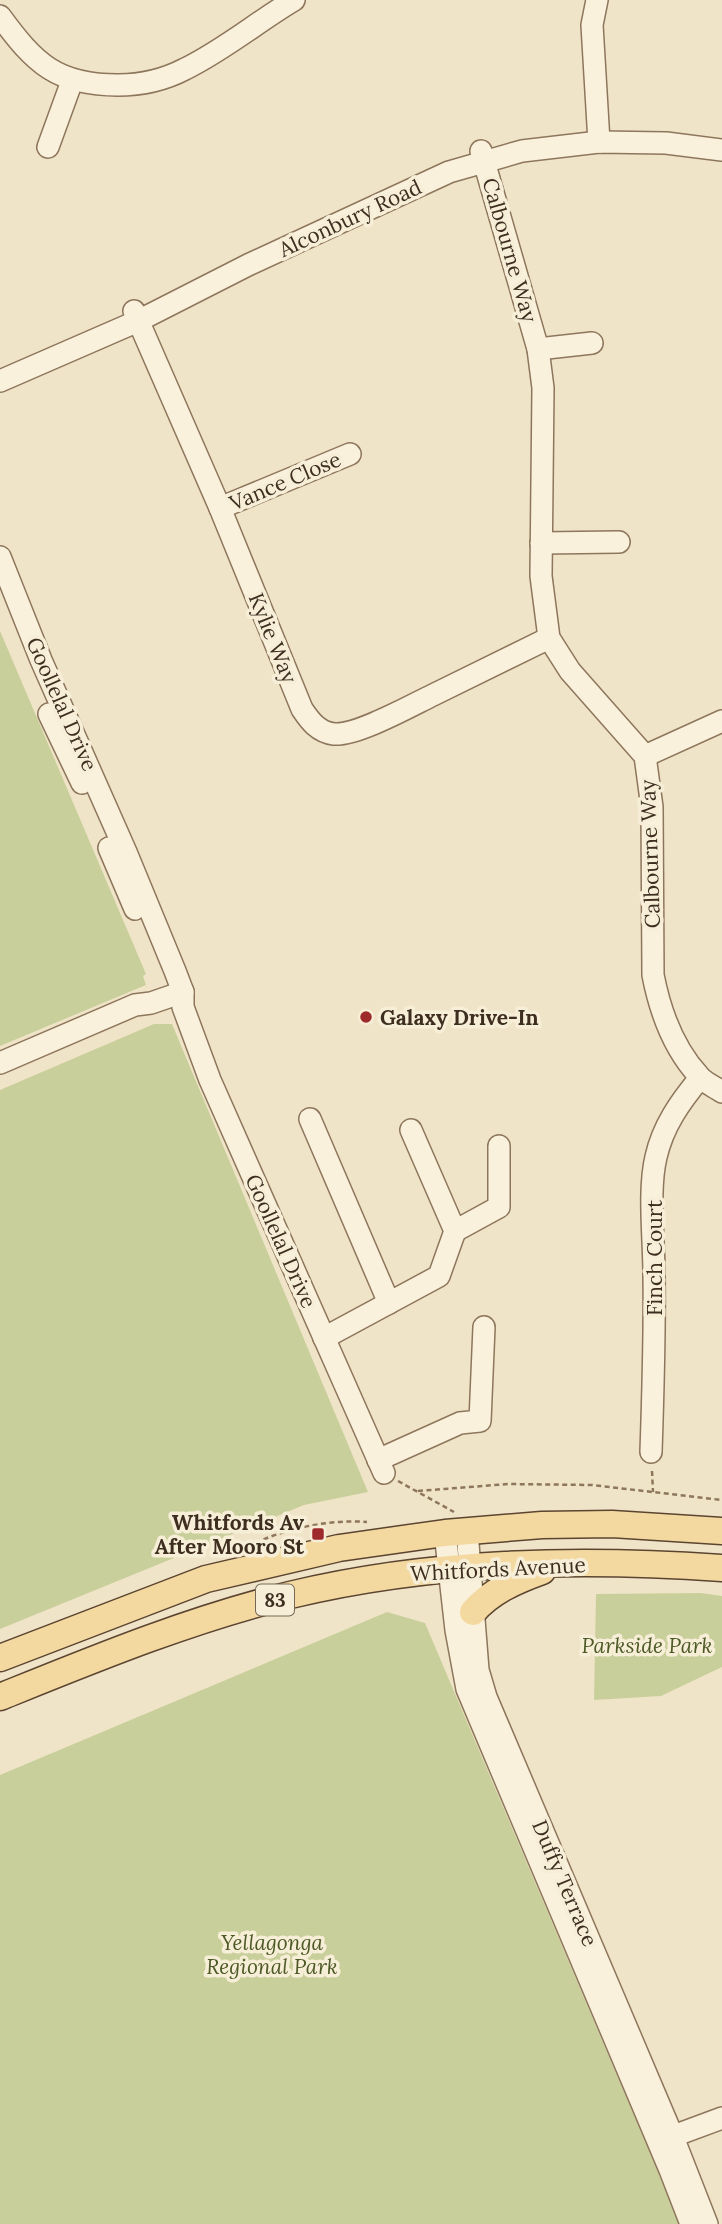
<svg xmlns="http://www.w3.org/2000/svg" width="722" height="2224" viewBox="0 0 722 2224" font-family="Lora,serif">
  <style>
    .green { fill: #c9cf9b }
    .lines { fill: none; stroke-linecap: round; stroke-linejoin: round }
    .minor-casing { stroke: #8d765c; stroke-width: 24 }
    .major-casing { stroke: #5b4430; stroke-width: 29 }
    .path { stroke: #8d765c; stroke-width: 2.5; stroke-dasharray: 5 3.5; stroke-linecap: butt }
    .minor { stroke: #faf1dc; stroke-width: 21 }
    .major { stroke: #f3d9a0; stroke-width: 26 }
    .poi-dot { fill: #9e2a2b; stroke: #f7eed8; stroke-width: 2.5 }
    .labels { text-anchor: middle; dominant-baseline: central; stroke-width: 7; stroke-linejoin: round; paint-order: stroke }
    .shield { fill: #f7eed8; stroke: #756857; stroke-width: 2 }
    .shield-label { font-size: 19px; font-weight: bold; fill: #3d2e20 }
    .street-label { font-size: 21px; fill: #3d2e20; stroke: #f7eed8 }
    .poi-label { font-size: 21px; font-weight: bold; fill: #3d2e20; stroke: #f7eed8; text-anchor: start }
    .park-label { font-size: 21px; font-style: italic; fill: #4d5a26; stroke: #f7eed8 }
  </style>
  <rect width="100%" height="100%" fill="#f0e4c8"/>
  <!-- green -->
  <g class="green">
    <polygon points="0,631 146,974 143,976 146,985 0,1046"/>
    <polygon points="154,1024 172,1024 368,1492 304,1505 0,1629 0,1090"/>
    <polygon points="701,1593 722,1596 722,1667 661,1696 594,1700 596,1594"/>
    <polygon points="387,1612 425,1623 680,2224 0,2224 0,1775"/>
  </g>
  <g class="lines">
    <defs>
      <g id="minor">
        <polyline points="597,0 592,25 599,142"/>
        <path d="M0 16C35 64 57 85 118 85 141 85 164 80 185 69 224 50 257 22 294 0"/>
        <polyline points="48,147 72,81"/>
        <path d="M481 151 538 349 543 388 541 576 549 638 570 671 645 756 652 807 653 975C660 1011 674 1049 699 1076 705 1083 715 1087 722 1092"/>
        <path d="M134 311 220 508 302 709C310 721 318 732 334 734 357 736 412 705 433 695 472 676 511 657 549 638"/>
        <polyline points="538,349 592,343"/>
        <polyline points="0,381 138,321 248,265 449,172 522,151 599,142 666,143 722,150"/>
        <polyline points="220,508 350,454"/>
        <polyline points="541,543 619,542"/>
        <polyline points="0,557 41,660 126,852 175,971 183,992 183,1007 210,1080 384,1473"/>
        <polyline points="49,714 82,783"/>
        <polyline points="645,756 722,721"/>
        <polyline points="109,848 135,909"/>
        <polyline points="0,1063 135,1005 151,1003 183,992"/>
        <polyline points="310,1119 389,1303"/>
        <polyline points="455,1231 499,1207 499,1146"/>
        <polyline points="324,1338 439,1276 455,1231 411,1130"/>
        <path d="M651 1452C653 1393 655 1334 654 1275 654 1239 648 1190 656 1157 663 1126 680 1102 700 1078"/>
        <polyline points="378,1460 460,1423 480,1421 484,1327"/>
        <polyline points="467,1531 478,1670 486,1697 673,2137 707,2224"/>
        <polyline points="445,1533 456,1630 467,1689 670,2170 691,2224"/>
        <polyline points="660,2141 722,2118"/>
      </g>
      <g id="major">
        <path d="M473 1612C491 1591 517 1580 542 1571"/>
        <polyline points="0,1658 206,1579 339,1548 445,1533 542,1525 612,1524 722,1531"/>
        <path d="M0 1697C94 1659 191 1619 290 1595 431 1561 578 1558 722 1568"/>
      </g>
    </defs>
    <!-- minor casing -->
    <use href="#minor" class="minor-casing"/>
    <!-- major casing -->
    <use href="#major" class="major-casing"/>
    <!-- path -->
    <g class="path">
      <polyline points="652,1471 653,1492"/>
      <polyline points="398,1481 454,1512"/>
      <polyline points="418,1491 508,1484 592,1485 722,1500"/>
      <path d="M248 1546C284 1529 327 1519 367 1522"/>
    </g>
    <!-- minor -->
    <use href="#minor" class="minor"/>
    <!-- major -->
    <use href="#major" class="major"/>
  </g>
  <!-- markers -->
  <g class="poi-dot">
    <circle cx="366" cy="1017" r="7"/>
    <rect x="311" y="1527" width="14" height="14" rx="3.5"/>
  </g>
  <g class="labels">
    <!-- shield labels -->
    <rect class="shield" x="256" y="1584.5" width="38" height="31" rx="5"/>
    <g class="shield-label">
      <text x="275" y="1600">83</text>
    </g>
    <!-- street labels -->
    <g class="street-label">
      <text transform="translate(350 218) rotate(-25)">Alconbury Road</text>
      <text transform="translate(510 250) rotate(74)">Calbourne Way</text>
      <text transform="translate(285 481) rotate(-23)">Vance Close</text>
      <text transform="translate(273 638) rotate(68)">Kylie Way</text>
      <text transform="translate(62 704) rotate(66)">Goollelal Drive</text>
      <text transform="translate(650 854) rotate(-92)">Calbourne Way</text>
      <text transform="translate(281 1241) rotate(66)">Goollelal Drive</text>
      <text transform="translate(654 1258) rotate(-90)">Finch Court</text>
      <text transform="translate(498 1569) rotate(-3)">Whitfords Avenue</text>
      <text transform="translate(565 1883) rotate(67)">Duffy Terrace</text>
    </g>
    <!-- poi labels -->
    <g class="poi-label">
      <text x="380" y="1017">Galaxy Drive-In</text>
      <text x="304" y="1522" text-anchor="end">Whitfords Av<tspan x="304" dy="24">After Mooro St</tspan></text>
    </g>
    <!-- park labels -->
    <g class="park-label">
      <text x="647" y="1645">Parkside Park</text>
      <text x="272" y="1942">Yellagonga<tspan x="272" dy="24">Regional Park</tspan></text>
    </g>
  </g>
</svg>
